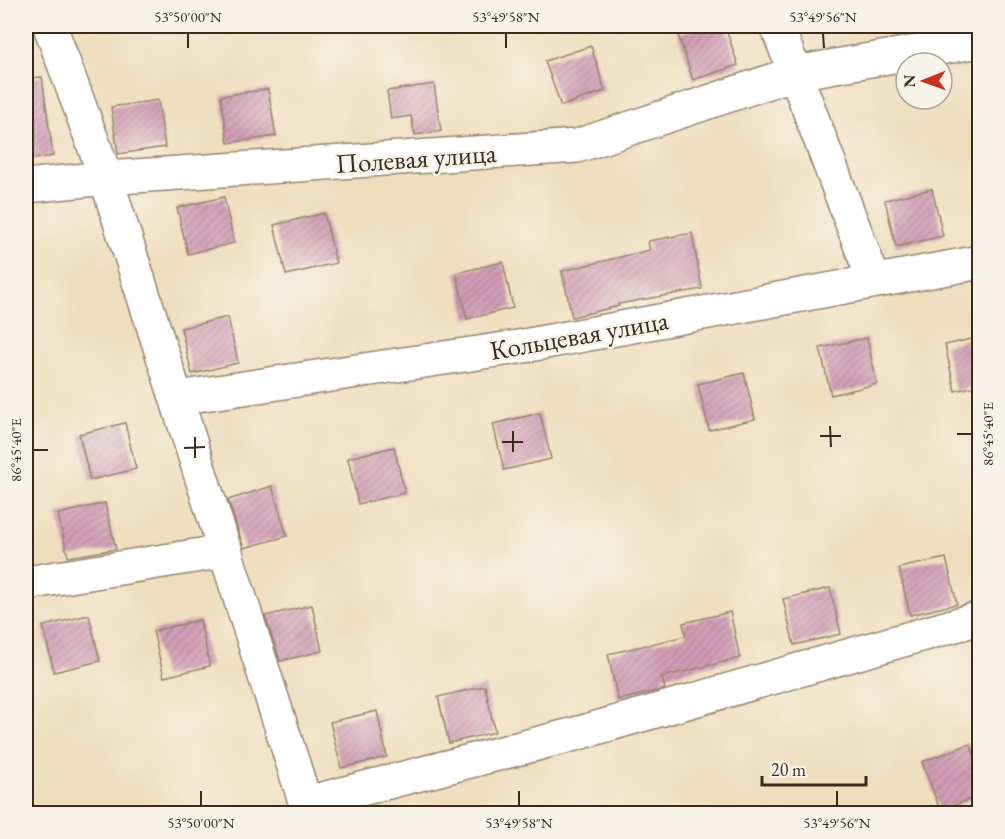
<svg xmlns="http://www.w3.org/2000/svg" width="1005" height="839" viewBox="0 0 1005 839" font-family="'EB Garamond',serif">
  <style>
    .building { fill: url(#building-hatch) }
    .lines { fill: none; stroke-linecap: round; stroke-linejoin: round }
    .minor-casing { stroke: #95846e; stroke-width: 36 }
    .minor { stroke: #fff; stroke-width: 33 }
    .ticks { fill: none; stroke: #3b2a1e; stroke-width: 2 }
    .labels { text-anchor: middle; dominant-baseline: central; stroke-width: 5; stroke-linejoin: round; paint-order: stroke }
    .street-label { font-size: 27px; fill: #3b2a1e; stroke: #f7f3e8 }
    .neatline { fill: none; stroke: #3b2a1e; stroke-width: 2 }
    .ticks-label { font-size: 15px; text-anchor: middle; fill: #3b2a1e }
  </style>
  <defs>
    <pattern id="building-hatch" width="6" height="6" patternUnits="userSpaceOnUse" patternTransform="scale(1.5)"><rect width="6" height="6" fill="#d19eb6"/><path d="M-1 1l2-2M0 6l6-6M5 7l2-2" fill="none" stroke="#ab8193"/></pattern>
  </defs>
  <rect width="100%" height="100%" fill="#f7f3e8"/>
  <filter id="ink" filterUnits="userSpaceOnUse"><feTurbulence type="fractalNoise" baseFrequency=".0167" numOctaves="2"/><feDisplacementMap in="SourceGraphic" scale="12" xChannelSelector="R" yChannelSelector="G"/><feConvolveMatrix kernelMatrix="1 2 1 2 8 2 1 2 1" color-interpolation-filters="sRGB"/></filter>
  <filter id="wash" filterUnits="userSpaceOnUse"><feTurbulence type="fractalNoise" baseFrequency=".008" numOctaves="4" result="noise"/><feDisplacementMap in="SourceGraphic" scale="24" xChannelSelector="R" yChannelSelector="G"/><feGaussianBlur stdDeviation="1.35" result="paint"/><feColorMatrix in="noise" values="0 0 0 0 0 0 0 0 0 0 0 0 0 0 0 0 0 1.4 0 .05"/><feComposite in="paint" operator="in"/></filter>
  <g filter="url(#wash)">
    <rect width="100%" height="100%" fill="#efdebe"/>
    <g id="blocks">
      <!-- building -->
      <g class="building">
        <polygon points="704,26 725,26 738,65 693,80 678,34"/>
        <polygon points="591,46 605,91 561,106 545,61"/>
        <polygon points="42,77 53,156 26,160 26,78"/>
        <polygon points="434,84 441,131 415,135 411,116 391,119 387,91"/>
        <polygon points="268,89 276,136 228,143 221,96"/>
        <polygon points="158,100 165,147 118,154 111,107"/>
        <polygon points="932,189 943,236 896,247 885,200"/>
        <polygon points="224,197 234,243 188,254 177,208"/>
        <polygon points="324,213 336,263 286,275 274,225"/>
        <polygon points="692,233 702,289 618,304 619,306 572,317 562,271 650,250 648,241"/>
        <polygon points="503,262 513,308 467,319 456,273"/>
        <polygon points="228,317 238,363 192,374 181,328"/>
        <polygon points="980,337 980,385 955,391 945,345"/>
        <polygon points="867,338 877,384 831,395 820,348"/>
        <polygon points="744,373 755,419 709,430 698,384"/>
        <polygon points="540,413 551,459 504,470 493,424"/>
        <polygon points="125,423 136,469 90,480 79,434"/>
        <polygon points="394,447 405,493 358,504 348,458"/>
        <polygon points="272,486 287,536 244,548 228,500"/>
        <polygon points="105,503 116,549 68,557 58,514"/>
        <polygon points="946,558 957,604 910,615 899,568"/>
        <polygon points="830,588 841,634 794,645 783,599"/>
        <polygon points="312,605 322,651 280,661 265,616"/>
        <polygon points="730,612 740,658 662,677 665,689 618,700 608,654 686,636 683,623"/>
        <polygon points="89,615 100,661 54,672 43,626"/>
        <polygon points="200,620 210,666 164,677 153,631"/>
        <polygon points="485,686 495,732 449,743 438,697"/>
        <polygon points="377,711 387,757 341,768 330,722"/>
        <polygon points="970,744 980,768 980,796 940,810 922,762"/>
      </g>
    </g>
  </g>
  <g filter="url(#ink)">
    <use href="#blocks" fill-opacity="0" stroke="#95846e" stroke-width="1.5"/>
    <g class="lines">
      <defs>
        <g id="minor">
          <polyline points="50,26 106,178 309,814"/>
          <polyline points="26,186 106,178 577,146 795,73 777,26"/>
          <polyline points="874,281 795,73 980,41"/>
          <polyline points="177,398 518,347 980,262"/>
          <polyline points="26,583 226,551"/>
          <polyline points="307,803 579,733 980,618"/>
        </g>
      </defs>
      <!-- minor casing -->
      <use href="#minor" class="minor-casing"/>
      <!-- minor -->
      <use href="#minor" class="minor"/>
    </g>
  </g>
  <!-- ticks -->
  <path class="ticks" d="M188 33V48M506 33V48M823 33 824 48M830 426 831 447M513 431V452M957 434H972M820 436H841M195 437V458M502 442H523M184 448 205 447M33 450H48M201 791V806M519 791V806M837 791V806"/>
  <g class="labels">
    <!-- street labels -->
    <g class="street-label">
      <text transform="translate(416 158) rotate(-4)">Полевая улица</text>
      <text transform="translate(579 335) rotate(-10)">Кольцевая улица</text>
    </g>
  </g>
  <!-- margin -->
  <rect width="1005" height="839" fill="none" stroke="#f7f3e8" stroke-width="66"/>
  <!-- north arrow -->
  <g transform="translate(924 81) rotate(269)"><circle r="28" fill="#f7f3e8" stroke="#aca397" stroke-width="1.5"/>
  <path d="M0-4.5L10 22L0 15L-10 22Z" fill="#c8321e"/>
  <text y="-9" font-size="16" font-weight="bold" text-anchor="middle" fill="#3b2a1e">N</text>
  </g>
  <!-- scale -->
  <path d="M762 776v9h104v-9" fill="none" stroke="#3b2a1e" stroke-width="3"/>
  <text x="771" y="776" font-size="18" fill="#3b2a1e" stroke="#f7f3e8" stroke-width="4.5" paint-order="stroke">20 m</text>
  <rect x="33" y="33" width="939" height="773" class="neatline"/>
  <g class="ticks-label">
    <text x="188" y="22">53°50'00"N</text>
    <text x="506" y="22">53°49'58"N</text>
    <text x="823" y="22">53°49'56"N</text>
    <text transform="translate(988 434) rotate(-90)" y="5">86°45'40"E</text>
    <text transform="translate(16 450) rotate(-90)" y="5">86°45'40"E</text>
    <text x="201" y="828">53°50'00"N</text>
    <text x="519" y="828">53°49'58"N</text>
    <text x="837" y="828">53°49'56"N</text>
  </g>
</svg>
